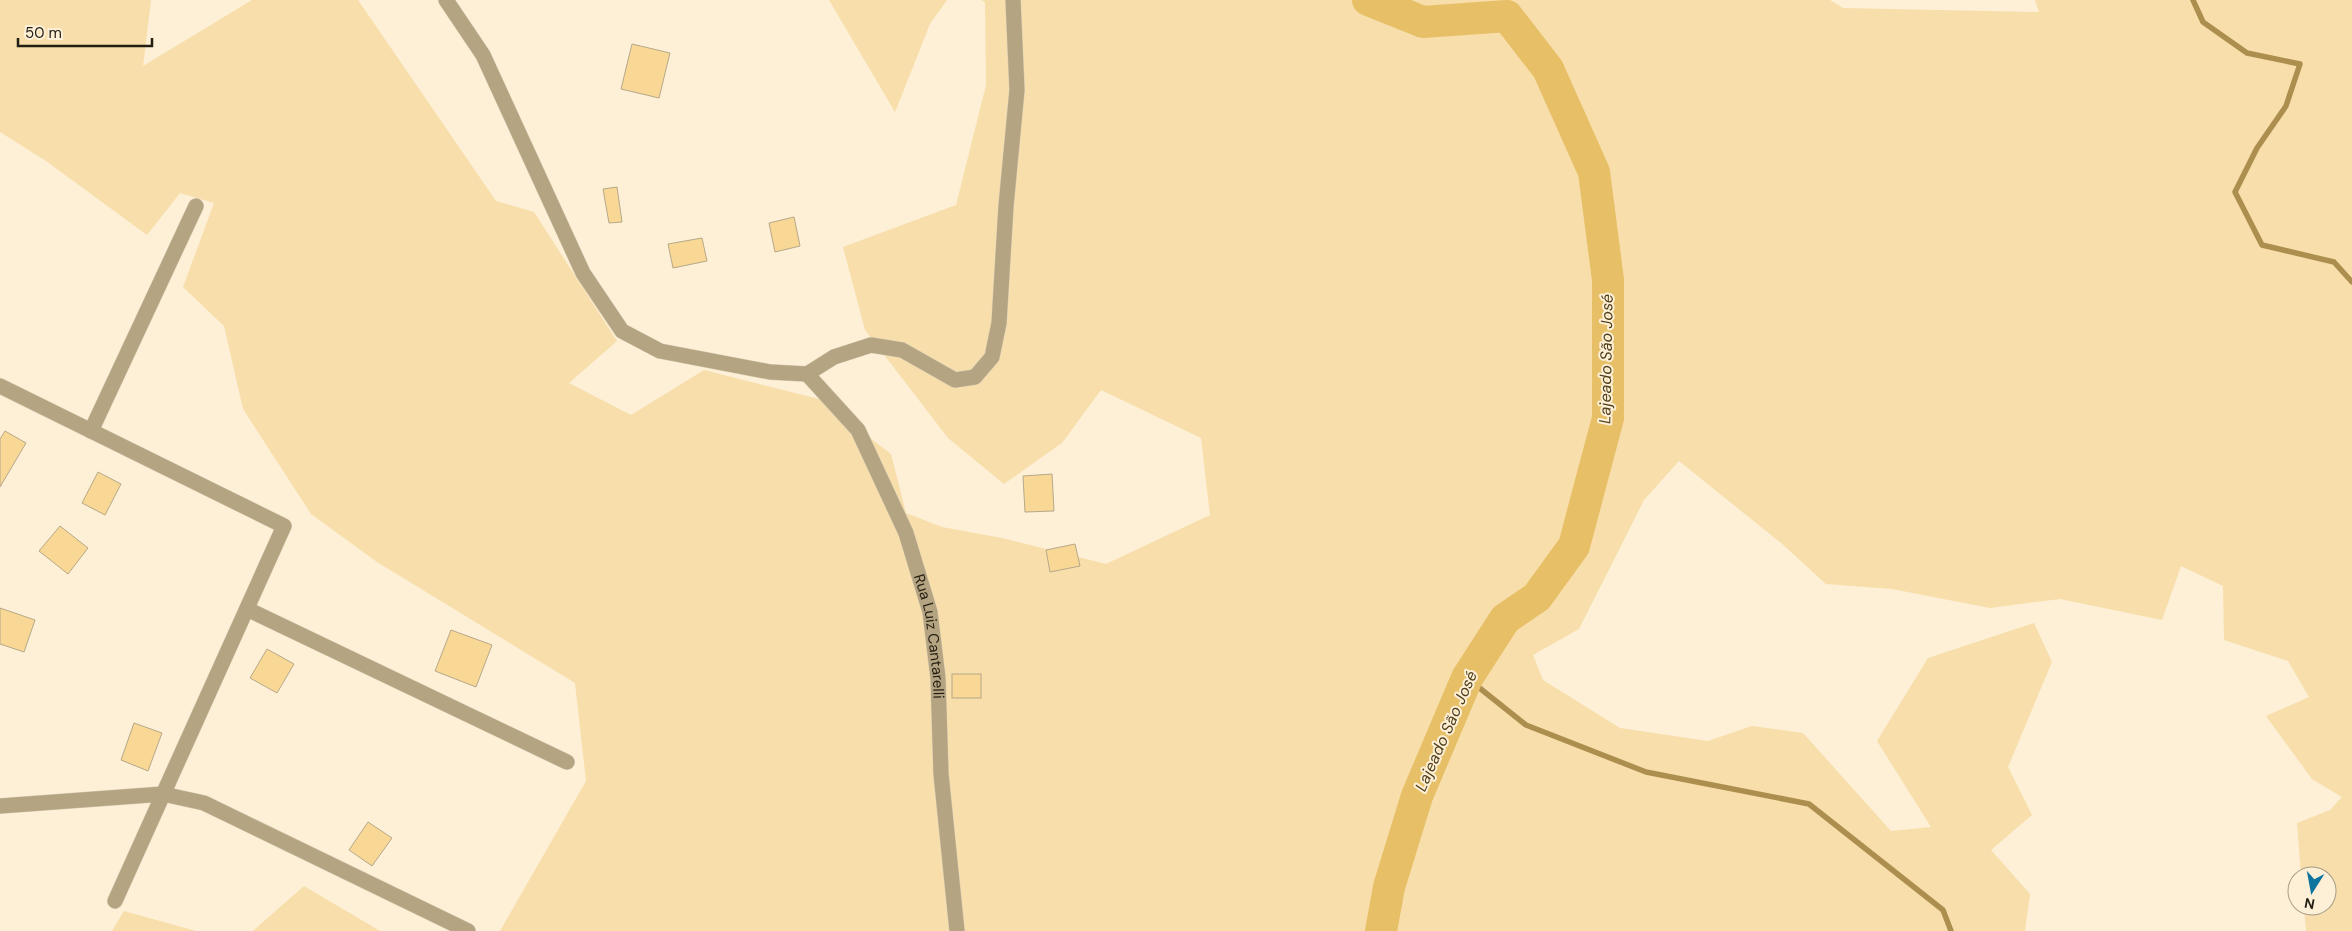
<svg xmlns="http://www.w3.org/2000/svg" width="2352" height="931" viewBox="0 0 2352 931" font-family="'DM Sans',sans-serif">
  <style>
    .green { fill: #f7deaa }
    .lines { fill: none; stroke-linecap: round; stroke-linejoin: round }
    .stream { stroke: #ac8f4e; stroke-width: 5.5 }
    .river { stroke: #e7bf67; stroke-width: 32 }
    .building { fill: #f8d894; stroke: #b6a88a }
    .minor-casing { stroke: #daceb7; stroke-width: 16 }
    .minor { stroke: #b5a481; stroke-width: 15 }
    .labels { text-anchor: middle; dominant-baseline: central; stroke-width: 4; stroke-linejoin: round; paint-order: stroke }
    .street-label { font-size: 15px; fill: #231e12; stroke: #fdf0d7 }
    .water-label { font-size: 16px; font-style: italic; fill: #4f3e19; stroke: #fdf0d7 }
  </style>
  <rect width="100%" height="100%" fill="#fdf0d7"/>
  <!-- green -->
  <g class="green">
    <polygon points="0,0 151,0 143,66 252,0 358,0 496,201 534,212 617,341 569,383 631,415 704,370 819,399 891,454 906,513 942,527 1002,538 1106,564 1210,515 1201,438 1101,390 1062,443 1004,484 948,438 865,330 843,247 956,205 986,85 985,3 982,0 1830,0 1843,8 2039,12 2035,0 2352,0 2352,931 2306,931 2304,906 2327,906 2327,876 2301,876 2297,823 2330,810 2342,797 2312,779 2266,716 2309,697 2288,661 2224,640 2223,586 2181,566 2162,620 2060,599 1990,608 1892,589 1826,584 1781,543 1679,461 1644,500 1579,629 1533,655 1543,680 1620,728 1708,741 1752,726 1803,733 1891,831 1931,827 1877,741 1928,658 2034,623 2052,662 2008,767 2032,815 1991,850 2030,894 2025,931 500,931 586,781 575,683 377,562 311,514 243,409 224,326 183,287 214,203 180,193 147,235 46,161 0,132"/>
    <polygon points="829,0 947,0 930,24 895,112"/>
    <polygon points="304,886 380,931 253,931"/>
    <polygon points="124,911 196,931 112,931"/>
  </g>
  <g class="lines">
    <!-- stream -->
    <g class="stream">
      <polyline points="2193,0 2203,22 2247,53 2300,64 2286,106 2257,148 2235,192 2262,245 2334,262 2352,282"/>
      <polyline points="1467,678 1526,725 1646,772 1809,804 1943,910 1951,931"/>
    </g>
    <!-- river -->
    <polyline class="river" points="1368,0 1423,22 1507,16 1548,69 1594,172 1608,280 1608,418 1574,546 1537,597 1505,619 1467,678 1417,796 1389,887 1381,931"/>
  </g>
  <!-- building -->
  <g class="building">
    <polygon points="632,44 670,53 659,98 621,89"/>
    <polygon points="617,187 622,222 609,223 603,189"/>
    <polygon points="794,217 800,246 775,252 769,223"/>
    <polygon points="702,238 707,261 673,268 668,244"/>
    <polygon points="5,431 26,443 0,487 0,439"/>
    <polygon points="98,472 121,484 105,515 82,503"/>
    <polygon points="1052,474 1054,511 1025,512 1023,476"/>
    <polygon points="60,526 88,548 68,574 39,551"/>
    <polygon points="1075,544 1080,566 1050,572 1046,550"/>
    <polygon points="0,608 35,620 24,652 0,644"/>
    <polygon points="451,630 492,645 476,687 435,671"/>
    <polygon points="267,649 294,664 277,693 250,678"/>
    <rect x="952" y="674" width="29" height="24"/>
    <polygon points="134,723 162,733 148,771 121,760"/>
    <polygon points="368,822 392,838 372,866 349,850"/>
  </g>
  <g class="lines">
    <defs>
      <g id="minor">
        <polyline points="446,0 483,55 583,273 622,331 660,351 770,372 807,374 834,357 871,345 902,350 955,380 975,377 992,357 999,323 1006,206 1017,90 1013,0"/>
        <path id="s1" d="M807 374 858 430 906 533 930 612 938 678 941 774 957 931"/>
        <polyline points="0,386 284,526 115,901"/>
        <polyline points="91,431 196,206"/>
        <polyline points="247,609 567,762"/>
        <polyline points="0,806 163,794 204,803 468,931"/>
      </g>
    </defs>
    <!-- minor casing -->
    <use href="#minor" class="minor-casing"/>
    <!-- minor -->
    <use href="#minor" class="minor"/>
  </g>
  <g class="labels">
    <!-- street labels -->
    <g class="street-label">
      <text stroke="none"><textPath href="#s1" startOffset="296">Rua Luiz Cantarelli</textPath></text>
    </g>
    <!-- water labels -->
    <g class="water-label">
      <text transform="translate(1606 359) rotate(-89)">Lajeado São José</text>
      <text transform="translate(1446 731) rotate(-66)">Lajeado São José</text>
    </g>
  </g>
  <!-- north arrow -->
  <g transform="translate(2312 891) rotate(191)"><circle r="24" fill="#fdf0d7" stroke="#a69c88"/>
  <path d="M0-4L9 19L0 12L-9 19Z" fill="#0d739f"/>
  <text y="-8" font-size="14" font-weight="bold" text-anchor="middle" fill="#231e12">N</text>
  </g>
  <!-- scale -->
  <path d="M18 38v8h134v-8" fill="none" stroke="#231e12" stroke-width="2.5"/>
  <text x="25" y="38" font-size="15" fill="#231e12" stroke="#fdf0d7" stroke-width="4" paint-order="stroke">50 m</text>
</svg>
